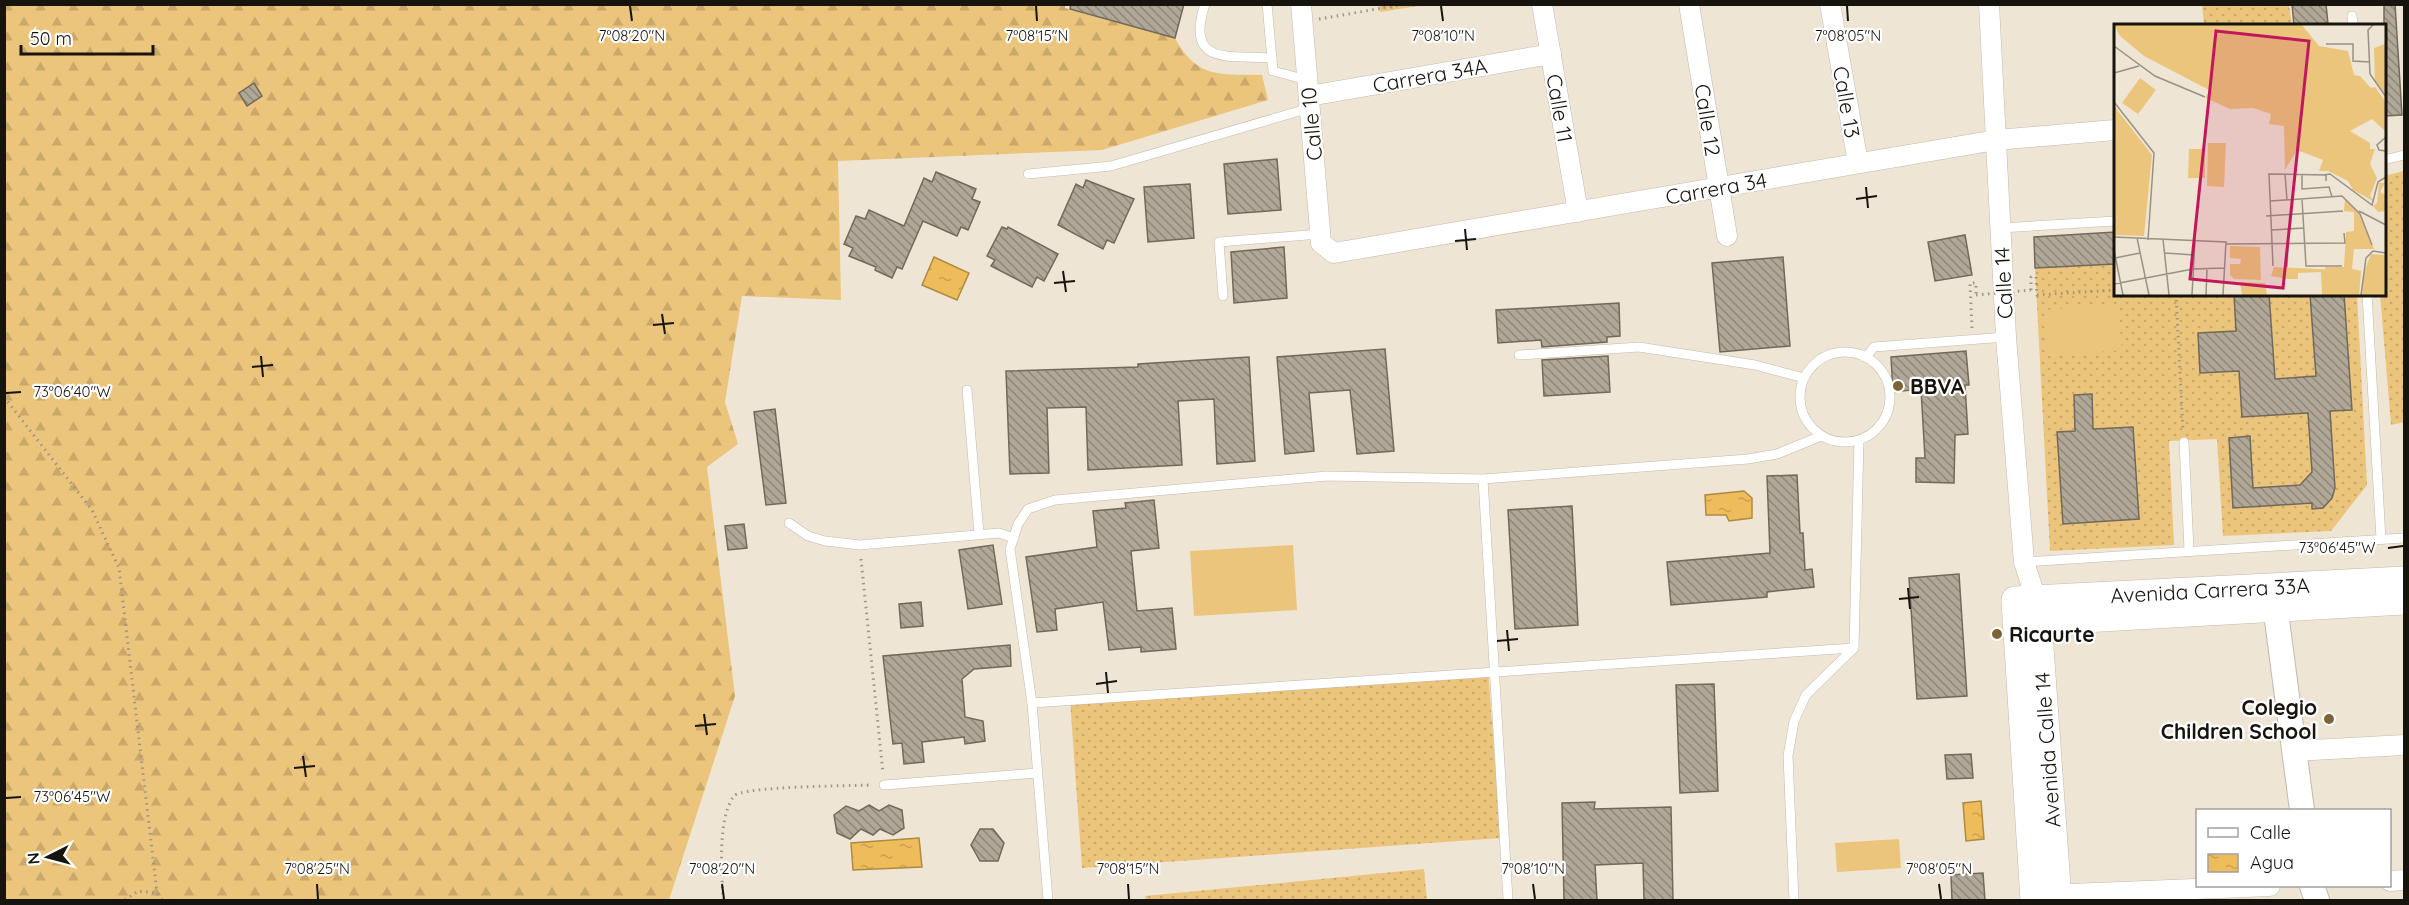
<svg xmlns="http://www.w3.org/2000/svg" width="2409" height="905" viewBox="0 0 2409 905" font-family="Quicksand,sans-serif">
  <style>
    .grass { fill: url(#grass-dots) }
    .forest { fill: url(#forest-firs) }
    .park { fill: url(#park-crowns) }
    .pitch { fill: #ecc57c }
    .water { fill: url(#water-ripples); stroke: #ae8a43; stroke-width: 1.5 }
    .building { fill: url(#building-back-hatch); stroke: #72695a; stroke-width: 1.5 }
    .lines { fill: none; stroke-linecap: round; stroke-linejoin: round }
    .service-casing { stroke: #c2b9a9; stroke-width: 10 }
    .minor-casing { stroke: #c2b9a9; stroke-width: 21 }
    .tertiary-casing { stroke: #c2b9a9; stroke-width: 26 }
    .secondary-casing { stroke: #c2b9a9; stroke-width: 28 }
    .path { stroke: #9d9589; stroke-width: 3; stroke-dasharray: 1.5 4.5; stroke-linecap: butt }
    .service { stroke: #fff; stroke-width: 9 }
    .minor { stroke: #fff; stroke-width: 20 }
    .tertiary { stroke: #fff; stroke-width: 24 }
    .secondary { stroke: #fff; stroke-width: 27 }
    .path-bridge { stroke: #9d9589; stroke-width: 3; stroke-dasharray: 1.5 4.5; stroke-linecap: butt }
    .ticks { fill: none; stroke: #17140e; stroke-width: 2 }
    .poi-dot { fill: #7d6435; stroke: #fff; stroke-width: 2 }
    .labels { text-anchor: middle; dominant-baseline: central; stroke-width: 4.5; stroke-linejoin: round; paint-order: stroke }
    .street-label { font-size: 21px; fill: #17140e; stroke: #fff }
    .poi-label { font-size: 21px; font-weight: bold; fill: #17140e; stroke: #fff; text-anchor: start }
    .inset-road { fill: none; stroke: #999185; stroke-width: 1.5 }
    .view { fill: #c2185b; fill-opacity: 0.15; stroke: #c2185b; stroke-width: 3 }
    .inset-edge { fill: none; stroke: #17140e; stroke-width: 3 }
    .ticks-label { font-size: 15px; text-anchor: middle; fill: #17140e; stroke: #fff; stroke-width: 4.5; stroke-linejoin: round; paint-order: stroke }
  </style>
  <defs>
    <pattern id="grass-dots" width="8" height="8" patternUnits="userSpaceOnUse" patternTransform="scale(1.5)"><rect width="8" height="8" fill="#ecc57c"/><path d="M2 2h.1M6 6h.1" fill="none" stroke="#caa86a" stroke-width="1.8" stroke-linecap="round"/></pattern>
    <pattern id="forest-firs" width="22" height="20" patternUnits="userSpaceOnUse" patternTransform="scale(1.5)"><rect width="22" height="20" fill="#ecc57c"/><path d="M5 1l3.5 6h-7zM16 11l3.5 6h-7z" fill="#caa86a"/></pattern>
    <pattern id="park-crowns" width="20" height="18" patternUnits="userSpaceOnUse" patternTransform="scale(1.5)"><rect width="20" height="18" fill="#ecc57c"/><path d="M2 6a3 3 0 1 1 6 0M12 15a3 3 0 1 1 6 0" fill="none" stroke="#caa86a"/></pattern>
    <pattern id="water-ripples" width="26" height="14" patternUnits="userSpaceOnUse" patternTransform="scale(1.5)"><rect width="26" height="14" fill="#eebc5a"/><path d="M2 4q2-2 4 0t4 0M15 11q2-2 4 0t4 0" fill="none" stroke="#cba14d"/></pattern>
    <pattern id="building-back-hatch" width="6" height="6" patternUnits="userSpaceOnUse" patternTransform="scale(1.5)"><rect width="6" height="6" fill="#b0a797"/><path d="M-1 5l2 2M0 0l6 6M5-1l2 2" fill="none" stroke="#8e877a"/></pattern>
  </defs>
  <rect width="100%" height="100%" fill="#efe5d4"/>
  <!-- grass -->
  <g class="grass">
    <polygon points="2202,5 2289,5 2292,25 2204,25"/>
    <polygon points="2404,171 2404,422 2391,425 2380,294 2384,294 2384,176"/>
    <polygon points="2115,264 2115,294 2357,294 2367,485 2331,531 2223,536 2217,439 2169,441 2174,545 2050,551 2035,268"/>
    <polygon points="1488,670 1501,838 1082,868 1070,700"/>
    <polygon points="1424,869 1427,900 1146,900 1145,896"/>
  </g>
  <!-- forest -->
  <path class="forest" d="M5 5H1065V8L1175 38C1197 79 1220 74 1262 75L1268 100 1102 150 838 161 841 300 742 296 725 402 738 444 707 467 735 696 669 900H5Z"/>
  <!-- park -->
  <polygon class="park" points="1379,5 1379,4 1425,5 1380,12"/>
  <!-- pitch -->
  <g class="pitch">
    <polygon points="2118,304 2122,350 2048,356 2044,310"/>
    <polygon points="1293,545 1297,610 1194,616 1190,551"/>
    <polygon points="1899,839 1901,868 1837,872 1835,843"/>
  </g>
  <!-- water -->
  <g class="water">
    <polygon points="934,257 969,273 957,300 922,285"/>
    <polygon points="1744,491 1752,498 1752,518 1729,521 1726,515 1706,515 1705,495"/>
    <polygon points="1981,801 1984,839 1966,841 1963,803"/>
    <polygon points="919,838 922,867 853,870 851,843"/>
  </g>
  <!-- building -->
  <g class="building">
    <polygon points="1071,4 1184,4 1175,38 1070,9"/>
    <polygon points="2292,4 2326,4 2328,24 2294,26"/>
    <polygon points="2384,4 2395,4 2402,115 2384,116"/>
    <polygon points="254,83 262,96 247,106 239,93"/>
    <polygon points="1277,159 1281,210 1228,214 1224,164"/>
    <polygon points="936,172 976,189 972,199 980,202 968,230 961,227 957,236 923,221 902,269 897,267 892,278 875,270 876,267 849,256 853,248 844,244 856,216 865,219 869,210 904,226 924,178 932,182"/>
    <polygon points="1086,180 1134,199 1114,243 1107,240 1103,249 1058,225 1076,184 1083,188"/>
    <polygon points="1190,184 1194,238 1148,242 1144,187"/>
    <polygon points="1002,227 1007,229 1008,227 1058,254 1044,281 1037,277 1032,287 991,266 995,260 987,256"/>
    <polygon points="2115,232 2115,264 2035,268 2034,237"/>
    <polygon points="1965,235 1972,275 1935,281 1928,242"/>
    <polygon points="1284,247 1287,298 1234,303 1231,252"/>
    <polygon points="1783,257 1790,346 1720,352 1712,263"/>
    <polygon points="2234,294 2269,294 2275,379 2316,376 2310,294 2344,294 2352,410 2330,411 2335,488 2332,498 2323,508 2312,509 2312,503 2233,508 2229,438 2250,436 2253,488 2300,485 2312,472 2308,413 2242,417 2239,371 2200,373 2198,333 2236,331"/>
    <polygon points="1619,303 1620,336 1607,337 1607,342 1542,347 1541,340 1498,343 1496,310"/>
    <polygon points="1385,349 1394,451 1357,454 1350,390 1309,393 1314,451 1285,454 1277,357"/>
    <polygon points="1966,351 1969,385 1965,385 1968,434 1955,435 1954,483 1916,482 1916,458 1925,458 1921,389 1893,392 1891,357"/>
    <polygon points="1608,356 1610,392 1544,396 1542,360"/>
    <polygon points="1249,357 1255,461 1217,464 1214,399 1178,401 1182,465 1088,470 1086,407 1047,408 1049,473 1010,474 1006,371 1138,367 1138,364"/>
    <polygon points="2092,394 2093,429 2133,427 2139,519 2063,524 2057,432 2075,431 2074,395"/>
    <polygon points="775,409 786,503 766,505 754,412"/>
    <polygon points="1797,475 1800,533 1803,533 1805,570 1812,569 1814,587 1767,592 1767,597 1671,605 1667,562 1770,553 1767,476"/>
    <polygon points="1154,500 1159,548 1131,551 1137,611 1172,608 1176,649 1141,652 1141,647 1109,650 1103,602 1055,609 1057,630 1037,632 1026,557 1097,547 1093,511 1126,508 1125,503"/>
    <polygon points="1572,506 1578,625 1515,629 1508,510"/>
    <polygon points="744,524 747,548 728,550 725,526"/>
    <polygon points="993,545 1002,604 968,609 959,550"/>
    <polygon points="1959,574 1967,696 1917,699 1909,578"/>
    <polygon points="921,602 923,626 901,628 899,604"/>
    <polygon points="1010,645 1011,666 974,669 962,679 965,717 983,721 985,741 965,744 964,737 922,742 924,762 904,764 902,743 893,744 883,656"/>
    <polygon points="1714,684 1718,791 1680,793 1676,685"/>
    <polygon points="1971,754 1973,778 1947,779 1945,755"/>
    <polygon points="1595,802 1594,809 1671,807 1673,900 1644,900 1643,863 1595,865 1597,900 1564,900 1562,803"/>
    <polygon points="869,805 879,811 889,805 902,810 904,828 893,835 880,829 873,835 861,829 850,839 837,833 834,815 846,806 859,811"/>
    <polygon points="980,829 993,829 1004,843 998,861 980,861 971,845"/>
    <polygon points="1983,873 1985,900 1952,900 1951,875"/>
  </g>
  <g class="lines">
    <defs>
      <g id="service">
        <path d="M1205 4C1185 66 1227 55 1272 58"/>
        <polyline points="1267,4 1273,71 1307,80"/>
        <polyline points="2352,16 2353,26"/>
        <polyline points="2384,160 2404,155"/>
        <polyline points="1028,174 1111,166 1310,108"/>
        <polyline points="2001,228 2115,221"/>
        <polyline points="2367,294 2381,539"/>
        <polyline points="1223,296 1219,242 1320,234"/>
        <circle cx="1845" cy="397" r="45"/>
        <polyline points="1519,355 1639,347 1755,365 1804,378"/>
        <polyline points="1866,357 1874,347 2006,337"/>
        <polyline points="967,390 979,534"/>
        <polyline points="2184,442 2189,550"/>
        <polyline points="1483,479 1508,900"/>
        <polyline points="789,523 808,536 825,541 860,545 999,533 1014,538"/>
        <polyline points="2024,562 2404,538"/>
        <polyline points="1032,703 1854,648"/>
        <polyline points="884,785 1037,773"/>
        <polyline points="1048,900 1032,703 1010,549 1018,524 1028,509 1055,500 1327,476 1483,479 1748,459 1777,454 1821,436"/>
        <polyline points="1794,900 1788,756 1794,721 1806,695 1854,648 1859,440"/>
      </g>
      <g id="minor">
        <polyline points="1301,4 1321,243 1334,253 1996,140 2115,130"/>
        <polyline points="1542,4 1578,212"/>
        <polyline points="1689,4 1727,236"/>
        <polyline points="1830,4 1858,163"/>
        <polyline points="1989,4 2006,337 2024,562 2036,599"/>
        <polyline points="1309,96 1551,54"/>
        <polyline points="2294,751 2404,745"/>
        <polyline points="2390,881 2404,880"/>
        <polyline points="2044,895 2270,886"/>
      </g>
      <g id="tertiary">
        <polyline points="2273,590 2302,810"/>
        <polyline points="2312,886 2317,900"/>
      </g>
      <g id="secondary">
        <polyline points="2037,605 2058,900"/>
        <polyline points="2016,623 2404,601"/>
        <polyline points="2034,900 2015,600 2404,580"/>
      </g>
    </defs>
    <!-- service casing -->
    <use href="#service" class="service-casing"/>
    <!-- minor casing -->
    <use href="#minor" class="minor-casing"/>
    <!-- tertiary casing -->
    <use href="#tertiary" class="tertiary-casing"/>
    <!-- secondary casing -->
    <use href="#secondary" class="secondary-casing"/>
    <!-- path -->
    <g class="path">
      <polyline points="1319,19 1406,4"/>
      <polyline points="2031,290 2031,277 2036,277 2037,295 2115,290"/>
      <polyline points="2176,294 2183,431"/>
      <polyline points="1972,328 1970,283 1976,283 1976,295"/>
      <polyline points="4,397 92,510 119,568 157,893"/>
      <polyline points="861,559 883,773"/>
      <polyline points="125,900 138,891 157,893 162,900"/>
      <path d="M723 900C722 873 717 819 734 796 742 786 852 786 871 785"/>
    </g>
    <!-- service -->
    <use href="#service" class="service"/>
    <!-- minor -->
    <use href="#minor" class="minor"/>
    <!-- tertiary -->
    <use href="#tertiary" class="tertiary"/>
    <!-- secondary -->
    <use href="#secondary" class="secondary"/>
    <!-- path-bridge -->
    <polyline class="path-bridge" points="1976,295 2031,290"/>
  </g>
  <!-- ticks -->
  <path class="ticks" d="M630 6 632 21M1036 6 1037 21M1441 6 1443 21M1847 6 1848 21M1866 187 1868 208M1856 199 1877 196M1465 229 1467 250M1455 241 1476 239M1063 271 1066 292M1054 283 1075 281M662 314 665 334M653 325 674 323M261 356 263 377M252 367 273 365M6 393 21 392M2388 548 2403 546M1908 588 1910 609M1899 599 1919 597M1507 630 1509 651M1497 641 1518 639M1106 672 1108 693M1096 684 1117 681M704 714 707 735M695 726 716 724M303 756 306 777M294 768 315 766M6 798 21 797M317 884 318 899M722 884 724 899M1128 884 1129 899M1533 884 1535 899M1939 884 1941 899"/>
  <!-- markers -->
  <g class="poi-dot">
    <circle cx="1898" cy="386" r="6"/>
    <circle cx="1997" cy="634" r="6"/>
    <circle cx="2329" cy="719" r="6"/>
  </g>
  <g class="labels">
    <!-- street labels -->
    <g class="street-label">
      <text transform="translate(1430 75) rotate(-10)">Carrera 34A</text>
      <text transform="translate(1847 102) rotate(80)">Calle 13</text>
      <text transform="translate(1560 108) rotate(80)">Calle 11</text>
      <text transform="translate(1708 120) rotate(81)">Calle 12</text>
      <text transform="translate(1311 124) rotate(-95)">Calle 10</text>
      <text transform="translate(1716 188) rotate(-10)">Carrera 34</text>
      <text transform="translate(2003 283) rotate(-93)">Calle 14</text>
      <text transform="translate(2210 590) rotate(-3)">Avenida Carrera 33A</text>
      <text transform="translate(2047 750) rotate(-94)">Avenida Calle 14</text>
    </g>
    <!-- poi labels -->
    <g class="poi-label">
      <text x="1910" y="386">BBVA</text>
      <text x="2009" y="634">Ricaurte</text>
      <text x="2317" y="707" text-anchor="end">Colegio<tspan x="2317" dy="24">Children School</tspan></text>
    </g>
  </g>
  <!-- overview -->
  <g transform="translate(2114 24)">
    <rect width="272" height="272" fill="#efe5d4"/>
    <path d="M26 54 42 66 24 90 8 79ZM94 119H112L110 163 93 162ZM75 125H91V154H74ZM116 222 146 223 147 256 120 255 116 251V240H126L127 235 116 234ZM160 243 246 247 245 271H208L207 248 184 249V255H174L157 252ZM126 258 151 259 153 271H128Z" fill="#ecc57c"/>
    <path d="M0 1H188L205 22 234 27 240 51 246 52 257 64 261 63 271 77V107L258 95 236 107 256 119V125H261L256 140 263 154 256 172 261 178 239 166 234 157 214 147H205L209 136 183 126 171 146 170 102 155 100 157 90 139 84 116 85 92 74 95 66 30 32 6 12ZM271 20V70L261 58 260 24ZM265 159H271L266 168 271 171V187L264 188 259 182 263 179ZM231 175 245 190 260 225H240L238 245 247 247 245 271H213L211 243H230L232 208 240 207V188L230 187ZM257 230 271 231V271H248L249 251Z" fill="#ecc57c"/>
    <path d="M0 82 38 131 30 212 0 211Z" fill="#ecc57c"/>
    <path class="inset-road" d="M259 1 254 6 256 50 272 73M212 20H239V37L256 38M0 22 41 52 91 73M0 49 25 42M0 78 40 129 34 216M272 113 263 121 265 126 272 127M171 150 173 176M188 151V165L215 163 218 173M209 151 216 150 258 181 264 158 272 153M188 175 192 242H228M156 177 228 172 246 190 258 221M245 187 272 201M152 192 229 187M158 206 190 204M0 213 112 218 109 271M23 214 35 271M49 215 55 271M112 220 231 219 230 209M0 226 9 271M51 229 80 231M1 234 26 229M159 242 155 150 212 151V157M173 243 174 221M0 260 79 245 110 244M78 271 81 216M92 271 93 245M247 271 252 234 259 227 272 229"/>
    <path class="view" d="M102 7 195 17 169 264 76 255Z"/>
    <rect width="272" height="272" class="inset-edge"/>
  </g>
  <g class="ticks-label">
    <text x="632" y="41">7°08'20"N</text>
    <text x="1037" y="41">7°08'15"N</text>
    <text x="1443" y="41">7°08'10"N</text>
    <text x="1848" y="41">7°08'05"N</text>
    <text x="72" y="397">73°06'40"W</text>
    <text x="2337" y="553">73°06'45"W</text>
    <text x="72" y="802">73°06'45"W</text>
    <text x="317" y="874">7°08'25"N</text>
    <text x="722" y="874">7°08'20"N</text>
    <text x="1128" y="874">7°08'15"N</text>
    <text x="1533" y="874">7°08'10"N</text>
    <text x="1939" y="874">7°08'05"N</text>
  </g>
  <!-- border -->
  <rect width="2409" height="905" fill="none" stroke="#17140e" stroke-width="12"/>
  <!-- legend -->
  <rect x="2196" y="809" width="195" height="78" fill="#ffffff" stroke="#a2a19f" stroke-width="1.5"/>
  <rect x="2208" y="828" width="30" height="9" fill="#ffffff" stroke="#a2a19f" stroke-width="1.5"/>
  <text x="2250" y="839" font-size="18" fill="#17140e">Calle</text>
  <rect x="2208" y="854" width="30" height="18" fill="url(#water-ripples)" stroke="#a2a19f" stroke-width="1.5"/>
  <text x="2250" y="869" font-size="18" fill="#17140e">Agua</text>
  <!-- north arrow -->
  <g transform="translate(48 857) rotate(264)" stroke="#ffffff" stroke-width="4.5" paint-order="stroke">
  <path d="M0-4.5L10 22L0 15L-10 22Z" fill="#17140e"/>
  <text y="-9" font-size="16" font-weight="bold" text-anchor="middle" fill="#17140e">N</text>
  </g>
  <!-- scale -->
  <path d="M21 45v9h132v-9" fill="none" stroke="#17140e" stroke-width="3"/>
  <text x="30" y="45" font-size="18" fill="#17140e" stroke="#ffffff" stroke-width="4.5" paint-order="stroke">50 m</text>
</svg>
